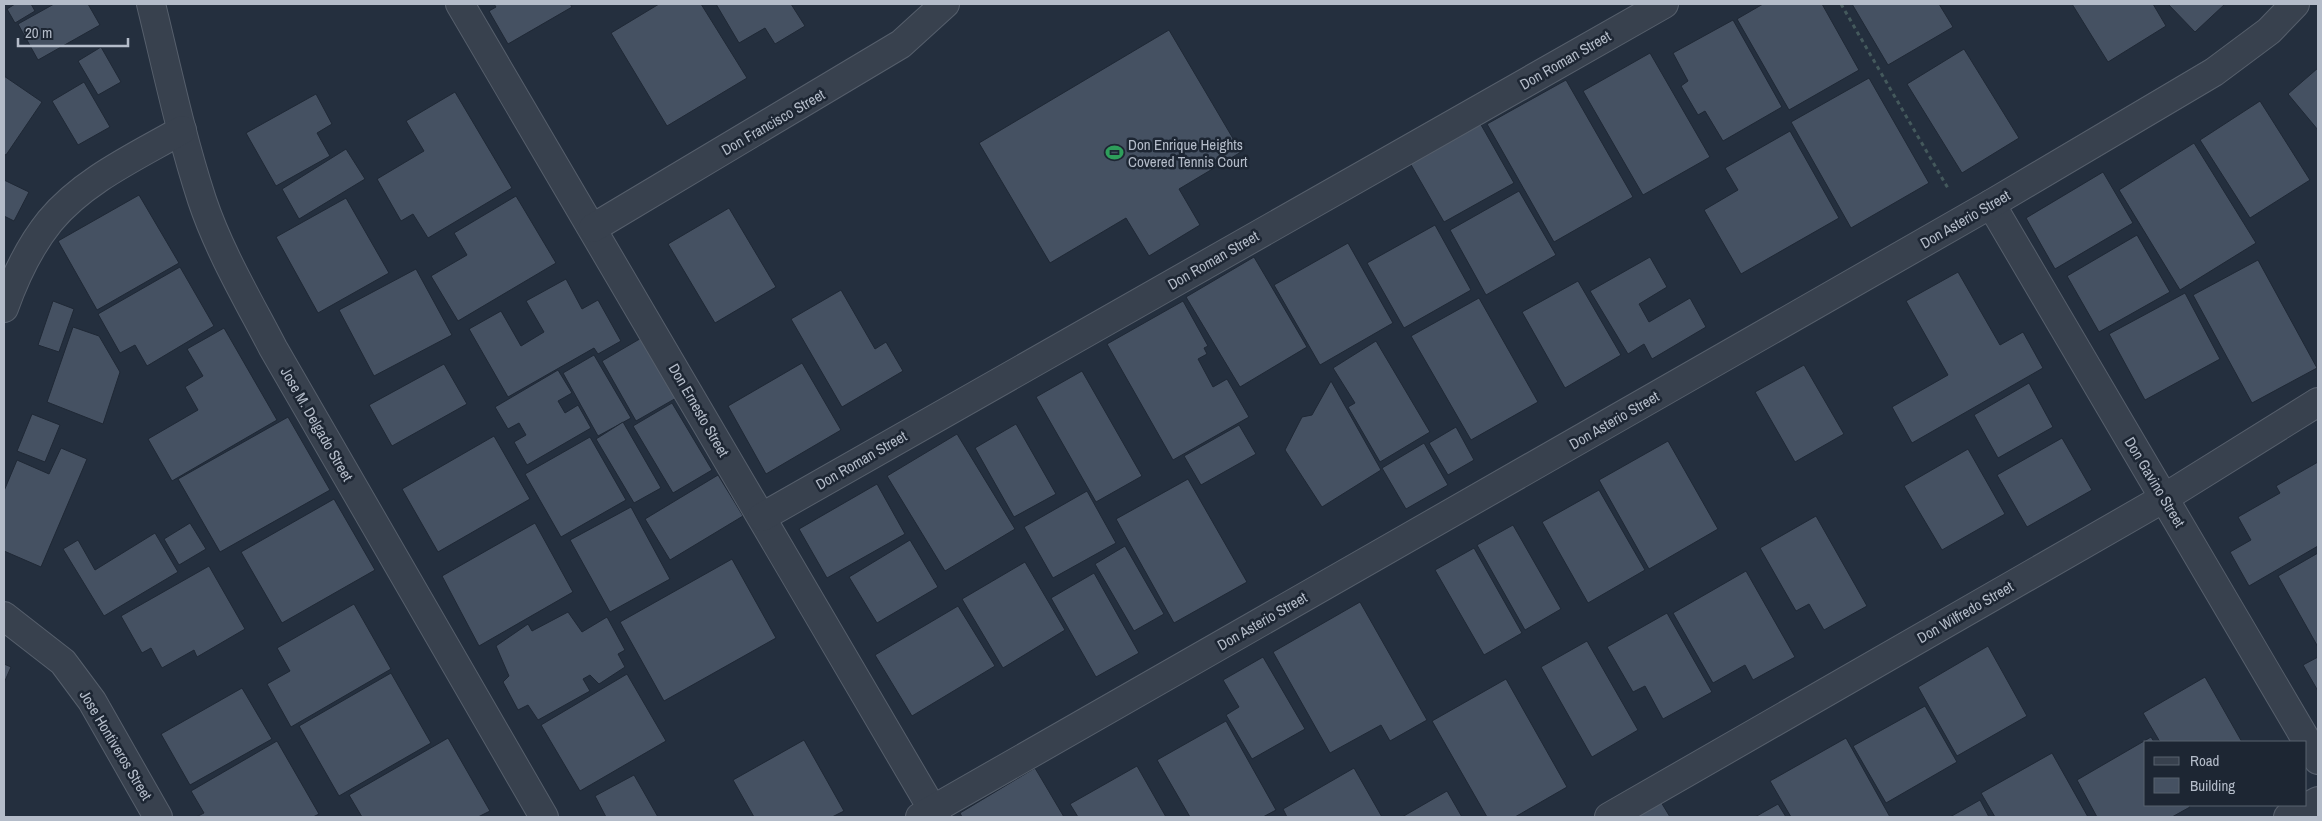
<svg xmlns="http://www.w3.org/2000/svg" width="2322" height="821" viewBox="0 0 2322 821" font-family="'Archivo Narrow',sans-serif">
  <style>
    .building { fill: #455162; stroke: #1f2835 }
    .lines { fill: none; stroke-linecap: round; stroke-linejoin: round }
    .street-casing { stroke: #565f6c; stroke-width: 30 }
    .path { stroke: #44595c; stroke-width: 3; stroke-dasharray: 4 4; stroke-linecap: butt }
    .street { stroke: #38414e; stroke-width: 28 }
    .labels { text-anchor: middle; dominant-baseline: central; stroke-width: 5; stroke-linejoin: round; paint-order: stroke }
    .street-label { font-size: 15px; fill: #b4bcc9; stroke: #1d2633 }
    .poi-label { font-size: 15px; fill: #b4bcc9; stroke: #1d2633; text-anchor: start }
  </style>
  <rect width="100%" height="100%" fill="#242f3e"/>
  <!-- building -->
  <g class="building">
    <polygon points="15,4 31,4 35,11 15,23 7,9"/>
    <polygon points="54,4 88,4 100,25 38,60 18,24"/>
    <polygon points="494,4 570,4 572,7 508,44 489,11 496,7"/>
    <polygon points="659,4 701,4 747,78 667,126 611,33"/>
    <polygon points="716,4 791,4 805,26 775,44 765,28 739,43"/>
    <polygon points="1763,4 1822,4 1859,70 1789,110 1737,19"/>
    <polygon points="1852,4 1939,4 1953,27 1888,65"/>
    <polygon points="2072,4 2153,4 2166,26 2108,62"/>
    <polygon points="2168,4 2225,4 2195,32"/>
    <polygon points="1733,20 1782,107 1723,141 1705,111 1698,115 1681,86 1688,81 1673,53"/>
    <polygon points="1169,30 1241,152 1179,189 1200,225 1149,256 1126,218 1050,263 979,143"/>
    <polygon points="101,47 121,82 98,95 78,61"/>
    <polygon points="1964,49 2019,138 1962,173 1907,84"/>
    <polygon points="1650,53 1710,157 1643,195 1583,91"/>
    <polygon points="2318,68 2318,130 2288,94"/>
    <polygon points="4,76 42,102 6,155 4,154"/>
    <polygon points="1869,78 1929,183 1851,228 1791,122"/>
    <polygon points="1566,80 1633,197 1554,242 1487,124"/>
    <polygon points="84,82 110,127 78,145 52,101"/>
    <polygon points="455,92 512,188 428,238 413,214 401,221 377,179 424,151 406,121"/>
    <polygon points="316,94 332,124 317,133 330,156 276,186 246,133"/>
    <polygon points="2260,101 2310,180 2250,218 2200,140"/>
    <polygon points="1480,123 1514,183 1444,222 1410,163"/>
    <polygon points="1790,131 1839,218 1741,274 1704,210 1738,190 1725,168"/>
    <polygon points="2194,143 2256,243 2180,290 2119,190"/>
    <polygon points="346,149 365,179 299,219 282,189"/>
    <polygon points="2103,172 2133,223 2055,269 2026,218"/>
    <polygon points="4,180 29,192 14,221 4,216"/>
    <polygon points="1519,191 1556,255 1486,295 1450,230"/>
    <polygon points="139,195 179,263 97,310 58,241"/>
    <polygon points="516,196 556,263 458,321 431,276 467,255 454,233"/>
    <polygon points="346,198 389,273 318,313 276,237"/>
    <polygon points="729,208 776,287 715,323 668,244"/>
    <polygon points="1435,225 1471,290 1404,328 1367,263"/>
    <polygon points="2137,235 2170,292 2099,332 2067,276"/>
    <polygon points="1348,243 1393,323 1320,365 1274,285"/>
    <polygon points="1254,257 1307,347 1240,387 1186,297"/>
    <polygon points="1650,257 1667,287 1639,304 1649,322 1690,298 1706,327 1652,359 1644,344 1628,354 1590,291"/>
    <polygon points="2258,260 2317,368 2252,403 2193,295"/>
    <polygon points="180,267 214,326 147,366 135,345 120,353 98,314"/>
    <polygon points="416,269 452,335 374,376 339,310"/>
    <polygon points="1958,272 2000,345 2023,332 2043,368 1912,443 1892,407 1948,375 1906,301"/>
    <polygon points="566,279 582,309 598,300 621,341 598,354 594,348 508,397 469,329 501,311 521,346 544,332 526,301"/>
    <polygon points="1578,281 1621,355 1565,388 1522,312"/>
    <polygon points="841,290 875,349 886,342 903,371 842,407 791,319"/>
    <polygon points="2185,293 2220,359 2145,400 2109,334"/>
    <polygon points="1479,298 1538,402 1471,440 1411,336"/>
    <polygon points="53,301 74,309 59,352 38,345"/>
    <polygon points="1183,301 1208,346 1204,348 1207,354 1198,359 1213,387 1227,379 1249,417 1173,460 1107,344"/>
    <polygon points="73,327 99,336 120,372 103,424 47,402"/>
    <polygon points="224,328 277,420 172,481 148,439 198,410 185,387 203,376 187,349"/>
    <polygon points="643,337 678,397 636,421 602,361"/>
    <polygon points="1376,341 1430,432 1380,462 1348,407 1355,403 1333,368"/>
    <polygon points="594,355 631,418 598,436 563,373"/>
    <polygon points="802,363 841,430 766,474 728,406"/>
    <polygon points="444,364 467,404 392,446 369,405"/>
    <polygon points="1804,365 1844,434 1795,462 1755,392"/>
    <polygon points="558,370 572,393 558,401 565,413 578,405 591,428 527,465 514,442 526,435 519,423 508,429 495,407"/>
    <polygon points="1082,371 1142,476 1096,502 1036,397"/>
    <polygon points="1331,381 1381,470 1322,507 1285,450 1302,417 1312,415"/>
    <polygon points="2029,383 2053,427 1998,458 1974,415"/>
    <polygon points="672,403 712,470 673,493 633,426"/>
    <polygon points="32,414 60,425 45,462 17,451"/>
    <polygon points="288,417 330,490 220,552 178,479"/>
    <polygon points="623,422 661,488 634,503 596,439"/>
    <polygon points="1016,424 1056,494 1014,517 975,448"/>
    <polygon points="1239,425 1256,454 1201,485 1184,456"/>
    <polygon points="1456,427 1474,460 1448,475 1429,443"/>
    <polygon points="957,434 1015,529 945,571 887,476"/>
    <polygon points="494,436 530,499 438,552 402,489"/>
    <polygon points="590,437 626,500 561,537 525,474"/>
    <polygon points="2062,438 2092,490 2027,527 1997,475"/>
    <polygon points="1668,441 1718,529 1649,569 1599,480"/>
    <polygon points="1424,443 1448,485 1406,509 1382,468"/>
    <polygon points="61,448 87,459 41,567 4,551 4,491 17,460 49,474"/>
    <polygon points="1968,449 2005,514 1942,550 1904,486"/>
    <polygon points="2318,462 2318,546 2249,586 2230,552 2251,540 2238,517 2280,493 2276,486"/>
    <polygon points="718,475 743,516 670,560 645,519"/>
    <polygon points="1188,479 1247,582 1174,623 1116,519"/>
    <polygon points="877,484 905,534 827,578 799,529"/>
    <polygon points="1599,490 1645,570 1588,603 1542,522"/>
    <polygon points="1087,491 1116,543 1053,578 1024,527"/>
    <polygon points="334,499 375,570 282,623 241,552"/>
    <polygon points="631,507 670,579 610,612 570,540"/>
    <polygon points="1816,516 1867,606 1824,630 1809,604 1796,611 1760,548"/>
    <polygon points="190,523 206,549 179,565 164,539"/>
    <polygon points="535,523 573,592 479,646 442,576"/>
    <polygon points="1513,525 1561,609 1525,630 1477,545"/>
    <polygon points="155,533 178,572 104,616 63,549 78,540 95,570"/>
    <polygon points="910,540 938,587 877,623 849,577"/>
    <polygon points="1125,546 1164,614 1134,631 1095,564"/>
    <polygon points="1474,548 1522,633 1484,655 1435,570"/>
    <polygon points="2318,553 2318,647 2278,576"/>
    <polygon points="732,559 776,638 664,701 620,622"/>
    <polygon points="1025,562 1065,630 1003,668 962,599"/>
    <polygon points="209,566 245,629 197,657 194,650 162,668 151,648 142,653 121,616"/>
    <polygon points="1746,571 1795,657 1753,680 1745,665 1713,683 1673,613"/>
    <polygon points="1094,573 1139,653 1096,677 1051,598"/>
    <polygon points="1360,602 1427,720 1390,741 1381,725 1330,753 1273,652"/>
    <polygon points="354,604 391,669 291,727 267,684 290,671 277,648"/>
    <polygon points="958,606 995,666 912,716 875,655"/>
    <polygon points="568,612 582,632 607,617 625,650 618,654 625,667 599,684 590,675 583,679 590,691 538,720 528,705 518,710 503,682 509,676 496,646 528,624 532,631"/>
    <polygon points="1667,613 1712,692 1663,719 1645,686 1633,692 1607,647"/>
    <polygon points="1587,641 1638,730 1592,757 1541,667"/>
    <polygon points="1988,646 2027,716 1957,756 1918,687"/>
    <polygon points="1263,657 1305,729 1252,759 1226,715 1239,707 1223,680"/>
    <polygon points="2318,657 2318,691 2303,665"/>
    <polygon points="4,664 11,667 4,683"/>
    <polygon points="391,673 431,743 339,796 299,726"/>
    <polygon points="627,674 666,741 580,791 541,725"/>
    <polygon points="2205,677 2242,742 2160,742 2143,713"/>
    <polygon points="1506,679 1567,787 1515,817 1487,817 1432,721"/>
    <polygon points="242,688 272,739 190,785 161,734"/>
    <polygon points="1925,706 1957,762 1886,803 1853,746"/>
    <polygon points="1226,721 1276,810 1263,817 1190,817 1157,760"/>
    <polygon points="2151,737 2154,742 2146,742 2146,805 2189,805 2190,807 2172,817 2097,817 2077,780"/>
    <polygon points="448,738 490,811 478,817 362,817 349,795"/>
    <polygon points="1846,738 1890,817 1791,817 1770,781"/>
    <polygon points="804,740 844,811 832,817 754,817 733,780"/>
    <polygon points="277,741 319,814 313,817 196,817 204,813 191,791"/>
    <polygon points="2052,753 2088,817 1995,817 1981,793"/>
    <polygon points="1137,766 1166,817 1078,817 1070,804"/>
    <polygon points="1035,768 1064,817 962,817 960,813"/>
    <polygon points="1354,768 1382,817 1287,817 1283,809"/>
    <polygon points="634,775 658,817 606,817 595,796"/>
    <polygon points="1447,791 1462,817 1402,817"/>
    <polygon points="1980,800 1989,817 1950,817"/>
    <polygon points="1661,802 1670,817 1635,817"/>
    <polygon points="1778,804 1786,817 1755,817"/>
  </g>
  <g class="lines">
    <defs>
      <g id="street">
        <path d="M151 4C167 69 181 136 202 200 219 251 248 300 273 348L544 817"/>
        <polyline points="460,4 937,817"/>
        <polyline points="1991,204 2318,760"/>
        <polyline points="593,228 901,44 945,4"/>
        <path d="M4 308C15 277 29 247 50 221 84 180 137 156 182 130"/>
        <polyline points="762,517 1664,4"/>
        <polyline points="4,616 63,662 92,701 158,817"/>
        <polyline points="920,817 1991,204 2214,72 2269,31 2295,4"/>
        <polyline points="1609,817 2164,498 2318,402"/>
        <polyline points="2288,817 2318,801"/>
      </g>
    </defs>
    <!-- street casing -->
    <use href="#street" class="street-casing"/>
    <!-- path -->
    <polyline class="path" points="1841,4 1949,190"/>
    <!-- street -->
    <use href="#street" class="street"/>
  </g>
  <!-- icons -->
  <defs>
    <symbol id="stadium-bare" viewBox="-9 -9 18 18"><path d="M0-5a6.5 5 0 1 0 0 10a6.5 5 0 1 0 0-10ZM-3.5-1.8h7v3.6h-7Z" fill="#2e9e5b" stroke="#1d2633" stroke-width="2.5" paint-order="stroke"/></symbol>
  </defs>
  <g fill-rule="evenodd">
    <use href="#stadium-bare" x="1102" y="140" width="25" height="25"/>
  </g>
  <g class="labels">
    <!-- street labels -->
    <g class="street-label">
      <text transform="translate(1565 60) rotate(-30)">Don Roman Street</text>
      <text transform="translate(773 122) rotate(-30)">Don Francisco Street</text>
      <text transform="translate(1965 219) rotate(-30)">Don Asterio Street</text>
      <text transform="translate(1213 260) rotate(-30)">Don Roman Street</text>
      <text transform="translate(699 410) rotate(60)">Don Ernesto Street</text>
      <text transform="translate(1614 420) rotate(-30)">Don Asterio Street</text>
      <text transform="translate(317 424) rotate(60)">Jose M. Delgado Street</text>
      <text transform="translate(861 460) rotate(-30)">Don Roman Street</text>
      <text transform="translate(2155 482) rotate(59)">Don Gavino Street</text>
      <text transform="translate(1965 612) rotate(-30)">Don Wilfredo Street</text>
      <text transform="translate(1262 621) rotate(-30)">Don Asterio Street</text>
      <text transform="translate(116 745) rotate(59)">Jose Hontiveros Street</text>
    </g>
    <!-- poi labels -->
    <g class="poi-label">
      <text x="1128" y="144">Don Enrique Heights<tspan x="1128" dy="17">Covered Tennis Court</tspan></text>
    </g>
  </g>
  <!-- border -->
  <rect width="2322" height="821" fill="none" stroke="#b4bcc9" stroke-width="10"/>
  <!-- legend -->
  <rect x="2144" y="741" width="162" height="65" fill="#1d2633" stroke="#59626f"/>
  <rect x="2154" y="757" width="25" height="8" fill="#38414e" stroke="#59626f"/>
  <text x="2190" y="766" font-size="15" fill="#b4bcc9">Road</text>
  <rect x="2154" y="778" width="25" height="15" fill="#455162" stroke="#59626f"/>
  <text x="2190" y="791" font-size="15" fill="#b4bcc9">Building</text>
  <!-- scale -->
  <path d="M18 38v8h110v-8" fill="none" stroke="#b4bcc9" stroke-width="2.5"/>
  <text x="25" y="38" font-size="15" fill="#b4bcc9" stroke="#1d2633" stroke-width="4" paint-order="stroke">20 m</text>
</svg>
